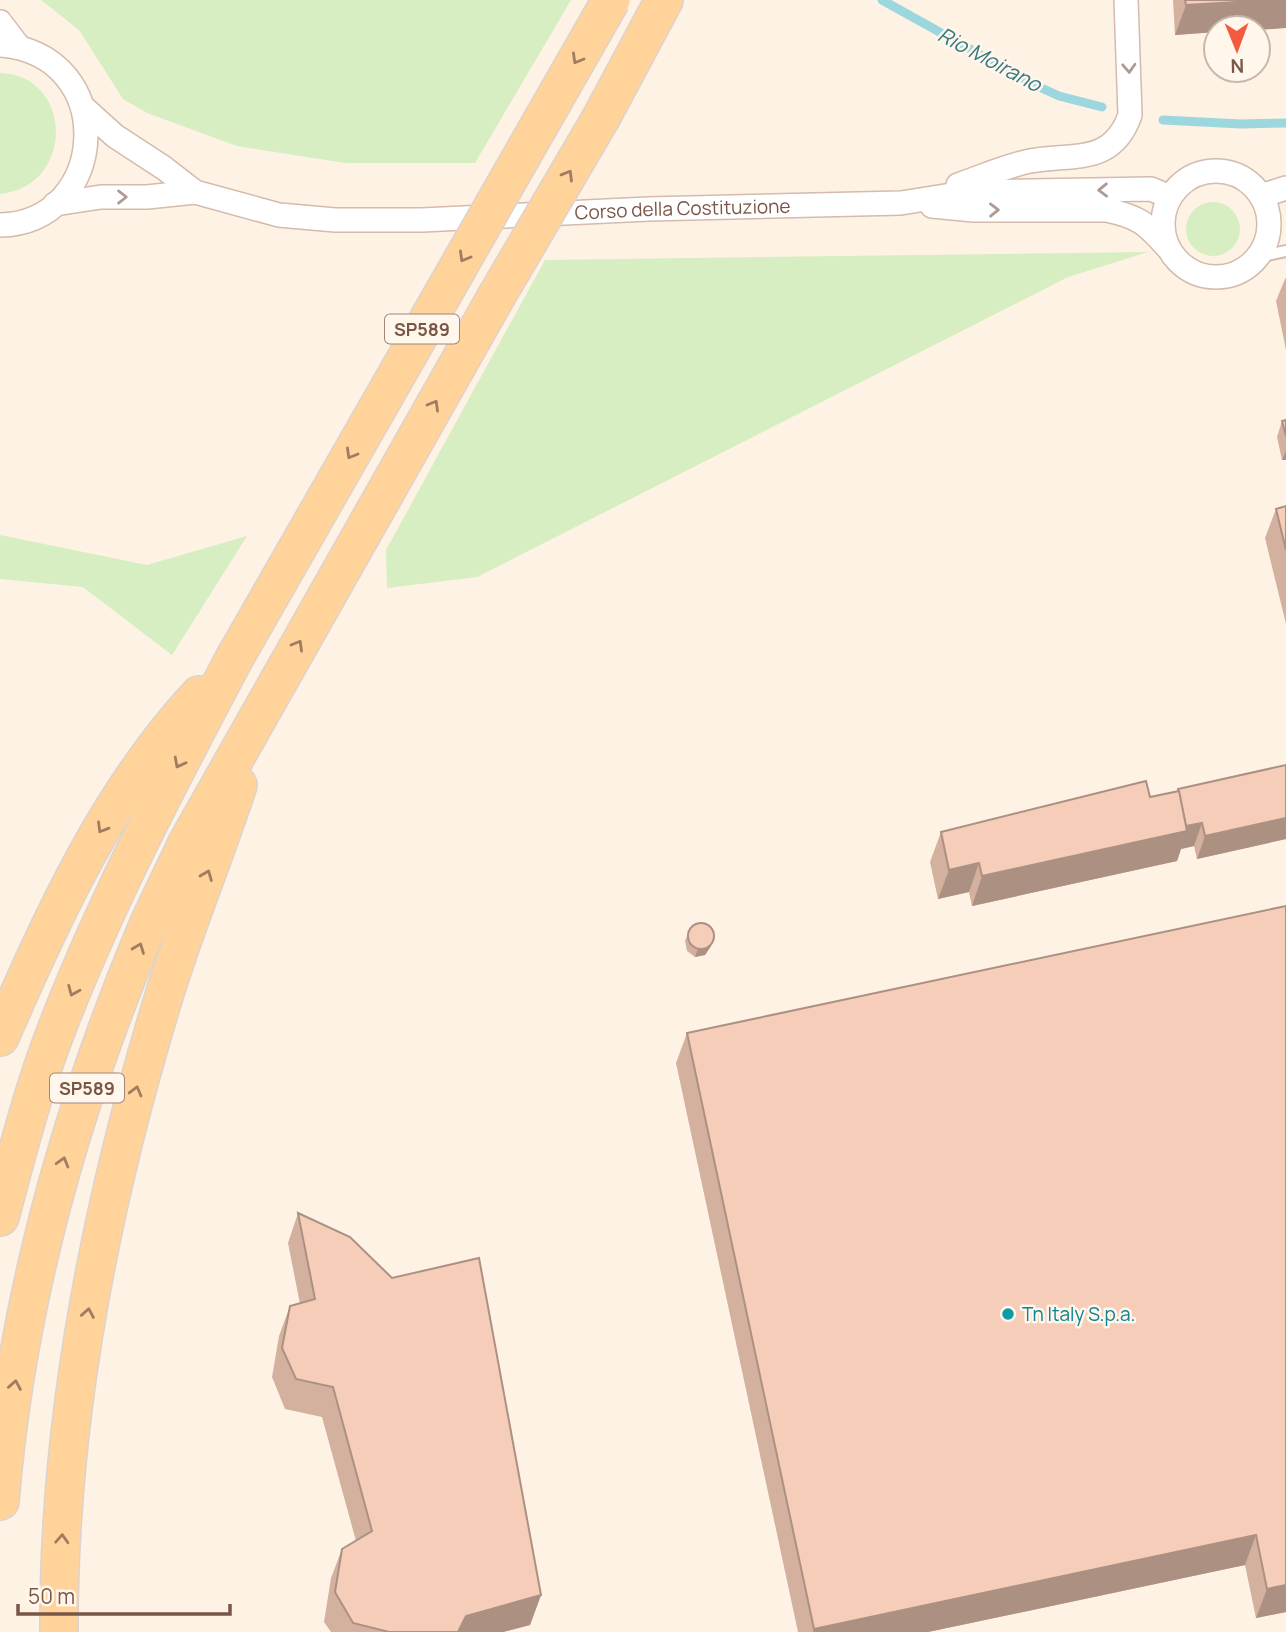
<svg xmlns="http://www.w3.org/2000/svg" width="1286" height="1632" viewBox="0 0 1286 1632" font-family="Manrope,sans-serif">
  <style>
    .green { fill: #d6eec1 }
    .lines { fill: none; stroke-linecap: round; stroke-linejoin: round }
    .stream { stroke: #9bd7dd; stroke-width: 9 }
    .service-casing { stroke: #d4bbab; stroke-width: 14 }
    .minor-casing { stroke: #d4bbab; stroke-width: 26 }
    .primary-casing { stroke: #dcd3cf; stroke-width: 40 }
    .service { stroke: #fff; stroke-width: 10 }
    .minor { stroke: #fff; stroke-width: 23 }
    .primary { stroke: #ffd39a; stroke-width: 37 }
    .primary-bridge-casing { stroke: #dcd3cf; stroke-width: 40; stroke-linecap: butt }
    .primary-bridge { stroke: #ffd39a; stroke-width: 37 }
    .wall { fill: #d4b09f }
    .shaded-wall { fill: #ac9082 }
    .building { fill: #f6cdb9; stroke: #ac9082; stroke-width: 2 }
    .oneway { stroke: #a27c60 }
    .oneway2 { stroke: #af9a91 }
    .culture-dot { fill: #0f9aa8; stroke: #fff6ec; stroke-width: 2.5 }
    .labels { text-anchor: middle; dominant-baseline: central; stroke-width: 5; stroke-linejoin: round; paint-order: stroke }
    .shield { fill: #fff6ec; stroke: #a28678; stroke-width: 2 }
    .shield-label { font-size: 18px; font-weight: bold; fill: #7a5647 }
    .street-label { font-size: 19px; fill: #7a5647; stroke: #fff6ec }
    .culture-label { font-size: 19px; fill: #0d838f; stroke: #fff6ec; text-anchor: start }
    .water-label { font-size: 21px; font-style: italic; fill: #397981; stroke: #fff6ec }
  </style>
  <rect width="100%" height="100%" fill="#fef2e4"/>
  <!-- green -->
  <g class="green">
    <polygon points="41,0 571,0 475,163 345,163 237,146 147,113 123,99 79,30"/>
    <path d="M0 73C73 75 76 186 0 194Z"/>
    <circle cx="1213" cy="229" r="27"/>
    <polygon points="1148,252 1068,277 477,577 387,588 386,550 545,260"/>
    <polygon points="0,535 147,565 247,536 172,655 83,587 0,579"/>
  </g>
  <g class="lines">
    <!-- stream -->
    <g class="stream">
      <polyline points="882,0 1035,85 1059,96 1102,107"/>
      <polyline points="1163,120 1241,124 1286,123"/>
    </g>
    <defs>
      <polyline id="service" points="1258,257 1286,251"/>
      <g id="minor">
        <polyline points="0,22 19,47"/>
        <path d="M0 45C120 54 109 223 0 225"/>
        <polyline points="84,108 115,136 164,168 195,192"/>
        <circle cx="1216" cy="224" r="53"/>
        <path d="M958 185C981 177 1006 166 1030 161 1073 153 1112 166 1130 115L1126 0"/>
        <polyline points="1261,196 1286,188"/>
        <path id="s1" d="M55 204 101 197H147L195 192 279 215 335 220H422L648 209 901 203 970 192 1151 189 1170 197"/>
        <path d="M932 206 974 210H1107C1139 217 1146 223 1168 248"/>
      </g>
      <g id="primary">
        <polyline points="601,118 664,0"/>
        <path d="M0 1037C53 916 108 793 199 695"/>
        <path d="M0 1217C17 1153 33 1090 57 1028 106 901 170 780 234 659"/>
        <path d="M0 1501C16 1306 69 1115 144 935 157 904 173 874 187 843L496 297"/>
        <path d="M59 1632C58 1420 100 1208 161 1006 183 931 214 859 238 785"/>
      </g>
    </defs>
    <!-- service casing -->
    <use href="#service" class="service-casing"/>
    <!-- minor casing -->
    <use href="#minor" class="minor-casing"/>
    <!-- primary casing -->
    <use href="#primary" class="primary-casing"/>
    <!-- service -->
    <use href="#service" class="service"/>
    <!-- minor -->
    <use href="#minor" class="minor"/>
    <!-- primary -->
    <use href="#primary" class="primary"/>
    <defs>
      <g id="primary-bridge">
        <polyline points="496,297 601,118"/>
        <polyline points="234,659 611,0"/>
      </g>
    </defs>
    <!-- primary-bridge casing -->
    <use href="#primary-bridge" class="primary-bridge-casing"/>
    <!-- primary-bridge -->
    <use href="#primary-bridge" class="primary-bridge"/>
  </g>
  <!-- wall -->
  <g class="wall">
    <polygon points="1173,0 1286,0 1216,28 1216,32 1175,35"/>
    <polygon points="1286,278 1286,350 1276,301 1285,279"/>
    <polygon points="1286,420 1286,460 1282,460 1277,437 1282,421"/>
    <polygon points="1286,506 1286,624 1265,538 1276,509"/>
    <polygon points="1286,765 1286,839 1197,859 1194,846 1181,849 1177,861 972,906 969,892 938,899 930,862 941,832 1150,797 1177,791 1178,789"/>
    <polygon points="1286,906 1286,1612 1256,1618 1245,1565 928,1632 798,1632 676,1063 687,1033"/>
    <polygon points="688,933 711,946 705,955 695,957 687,951 685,941"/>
    <polygon points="298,1213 541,1595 530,1625 503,1632 331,1632 324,1622 331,1578 342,1549 356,1541 322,1417 285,1409 272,1377 279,1336 290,1306 300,1304 288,1243"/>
  </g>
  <!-- shaded-wall -->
  <g class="shaded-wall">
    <polygon points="1270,0 1286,0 1286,28 1258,30 1258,28 1216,28 1216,32 1175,35 1186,5"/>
    <polygon points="1286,451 1286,460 1282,460"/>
    <polygon points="1286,818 1286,839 1197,859 1205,836"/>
    <polygon points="1202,823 1194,846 1181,849 1177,861 972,906 982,876"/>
    <polygon points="979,863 969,892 938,899 949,870"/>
    <polygon points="713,939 711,946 705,955 695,957 698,949"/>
    <polygon points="1256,1535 1245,1565 928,1632 813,1632 814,1629"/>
    <polygon points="1286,1585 1286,1612 1256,1618 1267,1589"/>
    <polygon points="541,1595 530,1625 503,1632 458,1632 466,1616"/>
  </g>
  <!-- building -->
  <g class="building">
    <polygon points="1185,0 1270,0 1186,5"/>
    <polygon points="1286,420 1286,436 1282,421"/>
    <polygon points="1286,506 1286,550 1276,509"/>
    <polygon points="1286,765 1286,818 1205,836 1202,823 1186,826 1178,789"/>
    <polygon points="1146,781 1150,797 1179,791 1187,831 982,876 979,863 949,870 941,832"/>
    <polygon points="1286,906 1286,1585 1267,1589 1256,1535 814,1629 687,1033"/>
    <circle cx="701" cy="936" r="13"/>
    <polygon points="298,1213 350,1237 392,1278 479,1258 541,1595 466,1616 458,1632 389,1632 353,1623 335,1592 342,1549 372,1531 333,1387 296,1379 282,1348 290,1306 315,1299"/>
  </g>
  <!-- one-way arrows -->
  <defs><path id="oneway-chevron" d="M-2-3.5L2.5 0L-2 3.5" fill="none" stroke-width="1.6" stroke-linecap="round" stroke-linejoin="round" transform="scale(1.75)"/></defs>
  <g class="oneway">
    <use href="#oneway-chevron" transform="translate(577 59) rotate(120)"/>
    <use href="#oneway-chevron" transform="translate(568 175) rotate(-59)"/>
    <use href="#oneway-chevron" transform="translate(464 257) rotate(120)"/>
    <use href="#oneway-chevron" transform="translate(434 405) rotate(-60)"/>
    <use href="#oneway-chevron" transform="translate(351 454) rotate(120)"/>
    <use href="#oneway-chevron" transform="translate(298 645) rotate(-60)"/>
    <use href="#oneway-chevron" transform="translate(179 763) rotate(118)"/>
    <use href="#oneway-chevron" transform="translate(102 828) rotate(121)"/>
    <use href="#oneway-chevron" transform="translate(207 875) rotate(-68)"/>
    <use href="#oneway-chevron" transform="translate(139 948) rotate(-69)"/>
    <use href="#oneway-chevron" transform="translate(73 991) rotate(113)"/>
    <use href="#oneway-chevron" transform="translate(136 1091) rotate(-75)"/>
    <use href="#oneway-chevron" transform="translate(63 1162) rotate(-74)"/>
    <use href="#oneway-chevron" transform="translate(88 1313) rotate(-80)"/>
    <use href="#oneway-chevron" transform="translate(15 1385) rotate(-80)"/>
    <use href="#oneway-chevron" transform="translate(62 1539) rotate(-87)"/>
  </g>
  <g class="oneway2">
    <use href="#oneway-chevron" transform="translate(1129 68) rotate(87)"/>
    <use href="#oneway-chevron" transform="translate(1103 190) rotate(179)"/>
    <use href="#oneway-chevron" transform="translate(122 197)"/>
    <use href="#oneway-chevron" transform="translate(994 210) rotate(-1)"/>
  </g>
  <!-- markers -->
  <circle class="culture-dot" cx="1008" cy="1314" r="7"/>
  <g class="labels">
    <!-- shield labels -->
    <g class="shield">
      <rect x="385" y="314.5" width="74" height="29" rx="5"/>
      <rect x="50" y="1073.5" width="74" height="29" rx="5"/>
    </g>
    <g class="shield-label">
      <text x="422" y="329">SP589</text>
      <text x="87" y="1088">SP589</text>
    </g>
    <!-- street labels -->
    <g class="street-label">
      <text stroke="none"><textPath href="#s1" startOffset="632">Corso della Costituzione</textPath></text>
    </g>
    <!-- culture labels -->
    <g class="culture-label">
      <text x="1022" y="1314">Tn Italy S.p.a.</text>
    </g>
    <!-- water labels -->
    <g class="water-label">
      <text transform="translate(990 59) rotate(28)">Rio Moirano</text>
    </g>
  </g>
  <!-- north arrow -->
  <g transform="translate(1237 49) rotate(179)"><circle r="33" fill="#fff6ec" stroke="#cab6aa" stroke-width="2"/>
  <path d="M0-5L12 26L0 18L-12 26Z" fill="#f45a3e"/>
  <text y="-10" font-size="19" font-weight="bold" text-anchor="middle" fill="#7a5647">N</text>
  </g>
  <!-- scale -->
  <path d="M18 1604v10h212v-10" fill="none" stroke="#7a5647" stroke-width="3.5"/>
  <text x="28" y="1604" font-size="21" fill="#7a5647" stroke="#fff6ec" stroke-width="5" paint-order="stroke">50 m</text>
</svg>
